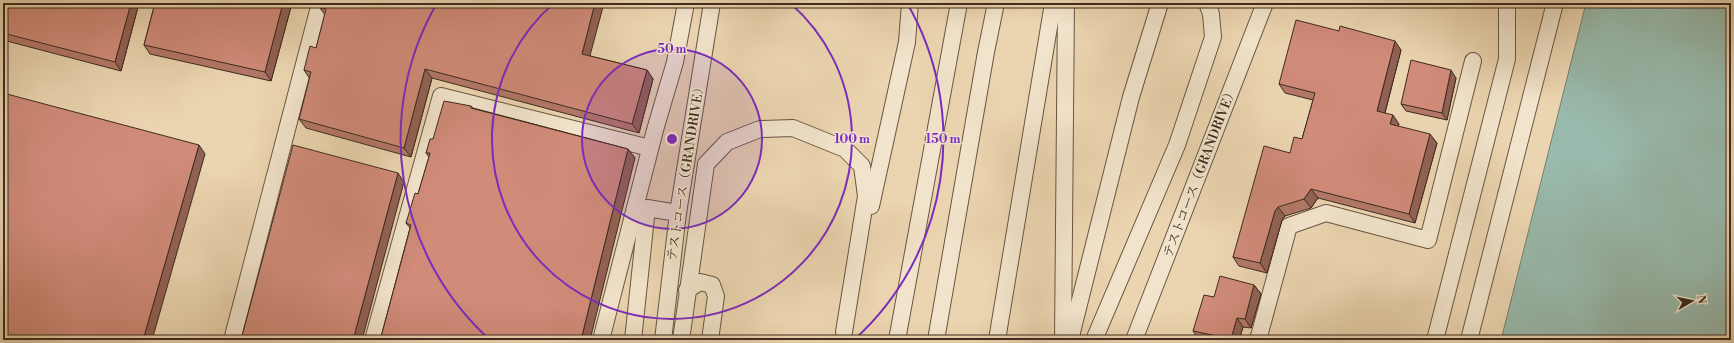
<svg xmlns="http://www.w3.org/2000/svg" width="1734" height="343" viewBox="0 0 1734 343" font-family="'Libre Bodoni','Noto Serif JP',serif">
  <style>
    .water { fill: #98b9ab; stroke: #748073 }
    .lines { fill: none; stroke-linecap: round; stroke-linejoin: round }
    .minor-casing { stroke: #685643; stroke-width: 18 }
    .minor { stroke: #f2e4cc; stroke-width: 16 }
    .wall { fill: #b37868; stroke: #3d2b1f }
    .shaded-wall { fill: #926155; stroke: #3d2b1f }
    .building { fill: #d08b79; stroke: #3d2b1f }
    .ring { fill: none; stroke: #7b2cbf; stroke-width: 2 }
    .labels { text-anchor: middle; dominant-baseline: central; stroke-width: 3; stroke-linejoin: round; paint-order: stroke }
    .street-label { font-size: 13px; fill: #3d2b1f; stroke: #f2e4cc }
    .centre { fill: #7b2cbf; stroke: #f2e4cc; stroke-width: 2 }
    .ring-label { font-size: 12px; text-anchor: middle; font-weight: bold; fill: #7b2cbf; stroke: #f2e4cc; stroke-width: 3; stroke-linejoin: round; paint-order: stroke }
  </style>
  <rect width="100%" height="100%" fill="#ebd5b0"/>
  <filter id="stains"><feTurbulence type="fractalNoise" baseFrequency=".005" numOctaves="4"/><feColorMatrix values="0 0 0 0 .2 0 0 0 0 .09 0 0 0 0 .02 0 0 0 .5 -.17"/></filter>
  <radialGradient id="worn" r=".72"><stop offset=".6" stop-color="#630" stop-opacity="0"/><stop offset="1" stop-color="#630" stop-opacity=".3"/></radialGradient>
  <!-- water -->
  <polygon class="water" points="1586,3 1731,3 1731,340 1501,340"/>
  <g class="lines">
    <defs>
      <g id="minor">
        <polyline points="871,206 907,42 910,3"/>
        <polyline points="687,290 700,282 712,285 716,296 710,340"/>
        <polyline points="232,340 320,3"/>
        <polyline points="373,340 441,96 650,148"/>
        <polyline points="601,340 655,130 675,62 686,3"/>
        <polyline points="633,340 647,208 678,213"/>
        <polyline points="663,340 678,213 712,3"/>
        <polyline points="681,340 706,164 727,142 760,129 793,128 845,149 862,166 866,196 844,332"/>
        <polyline points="897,340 959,3"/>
        <polyline points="936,340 986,52 996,3"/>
        <polyline points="997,340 1053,3"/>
        <polyline points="1063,340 1066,3"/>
        <polyline points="1070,340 1131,97 1160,3"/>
        <polyline points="1094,340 1177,145 1213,37 1211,14 1207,3"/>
        <polyline points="1134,340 1265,3"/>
        <polyline points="1258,340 1289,226 1326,213 1428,240 1473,61"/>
        <polyline points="1435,340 1507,59 1507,3"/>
        <polyline points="1469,340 1555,3"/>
      </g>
    </defs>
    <!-- minor casing -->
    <use href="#minor" class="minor-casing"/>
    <!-- minor -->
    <use href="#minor" class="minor"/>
  </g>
  <!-- wall -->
  <g class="wall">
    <polygon points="3,3 139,3 121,71 3,40"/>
    <polygon points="155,3 292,3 271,81 150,54 144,45"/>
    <polygon points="321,3 590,56 647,70 653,79 639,133 432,78 411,157 306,128 299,119 310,79 304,70 316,48 325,15 320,8"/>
    <polygon points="1339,31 1401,50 1385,113 1399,124 1398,126 1437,143 1415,223 1318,198 1311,208 1285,216 1282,220 1267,273 1239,266 1233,257 1290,153 1302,139 1313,100 1285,93 1279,84"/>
    <polygon points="1456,78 1447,120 1406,111 1401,104"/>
    <polygon points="471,106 473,108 628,149 635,158 381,337 410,228 406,223 418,194 429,157 426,153 433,139"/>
    <polygon points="1254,285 1261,294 1251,328 1243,327 1239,340 1199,340 1193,331"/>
  </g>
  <!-- shaded-wall -->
  <g class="shaded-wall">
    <polygon points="131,3 139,3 121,71 115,62"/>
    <polygon points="283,3 292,3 271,81 265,72"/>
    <polygon points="595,3 604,3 588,63 582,54"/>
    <polygon points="1395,41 1401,50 1383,120 1377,111"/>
    <polygon points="425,69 432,78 411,157 404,148"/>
    <polygon points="647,70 653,79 639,133 632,124"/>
    <polygon points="1451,70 1456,78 1447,120 1442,113"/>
    <polygon points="1393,115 1399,124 1396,133 1390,124"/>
    <polygon points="1430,134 1437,143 1415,223 1409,214"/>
    <polygon points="199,145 205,154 152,340 143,340"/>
    <polygon points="628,149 635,158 590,340 581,340"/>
    <polygon points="398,173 404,182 362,340 353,340"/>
    <polygon points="1311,189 1318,198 1311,208 1304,199"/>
    <polygon points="1278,207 1285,216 1282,220 1267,273 1260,263 1275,211"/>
    <polygon points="1254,285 1261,294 1251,328 1245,319"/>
    <polygon points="1237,318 1243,327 1239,340 1231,340 1231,339"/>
  </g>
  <!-- building -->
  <g class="building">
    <polygon points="3,3 131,3 115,62 3,33"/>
    <polygon points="155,3 283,3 265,72 144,45"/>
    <polygon points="321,3 595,3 582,54 647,70 632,124 425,69 404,148 299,119 311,72 304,70 310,46 316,48 326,9 320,8"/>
    <polygon points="1296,20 1339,31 1340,26 1395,41 1377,111 1393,115 1390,124 1430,134 1409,214 1311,189 1304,199 1278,207 1275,211 1260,263 1233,257 1264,146 1290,153 1294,137 1302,139 1315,93 1279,84"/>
    <polygon points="1411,60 1451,70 1442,113 1401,104"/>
    <polygon points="3,93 199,145 143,340 3,340"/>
    <polygon points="444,101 471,106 471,108 628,149 581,340 374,340 375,336 381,337 411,225 406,223 415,193 418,194 430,153 426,153 430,139 433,139"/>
    <polygon points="293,145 398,173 353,340 241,340"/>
    <polygon points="1220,276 1254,285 1245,319 1237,318 1231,339 1193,331 1204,295 1214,297"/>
  </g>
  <!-- distance rings -->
  <circle cx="672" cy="139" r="90" fill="#7b2cbf" fill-opacity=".12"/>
  <g class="ring">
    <circle cx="672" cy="139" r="90"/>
    <path d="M790 3A180 180 0 1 1 554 3"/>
    <path d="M489 339A271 271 0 0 1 437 3M907 3A271 271 0 0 1 855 339"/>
  </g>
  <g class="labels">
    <!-- street labels -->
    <g class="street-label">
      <text transform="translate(686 171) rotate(-81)">テストコース（GRANDRIVE）</text>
      <text transform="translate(1200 172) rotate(-69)">テストコース（GRANDRIVE）</text>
    </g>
  </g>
  <circle cx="672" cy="139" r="6" class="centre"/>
  <g class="ring-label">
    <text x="672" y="53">50 m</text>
    <text x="852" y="143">100 m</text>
    <text x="943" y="143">150 m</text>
  </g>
  <!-- margin -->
  <rect width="1734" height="343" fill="none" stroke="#ebd5b0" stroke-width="16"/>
  <rect x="4" y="4" width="1726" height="335" fill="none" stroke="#3d2b1f" stroke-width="2"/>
  <rect x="8" y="8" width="1718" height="327" fill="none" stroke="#3d2b1f"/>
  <!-- north arrow -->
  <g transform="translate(1692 301) rotate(81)" stroke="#f2e4cc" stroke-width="3" paint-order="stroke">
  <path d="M0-3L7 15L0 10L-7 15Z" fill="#3d2b1f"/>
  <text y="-6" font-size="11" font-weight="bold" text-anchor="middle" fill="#3d2b1f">N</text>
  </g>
  <rect width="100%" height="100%" filter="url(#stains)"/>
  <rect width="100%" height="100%" fill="url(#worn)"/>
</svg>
